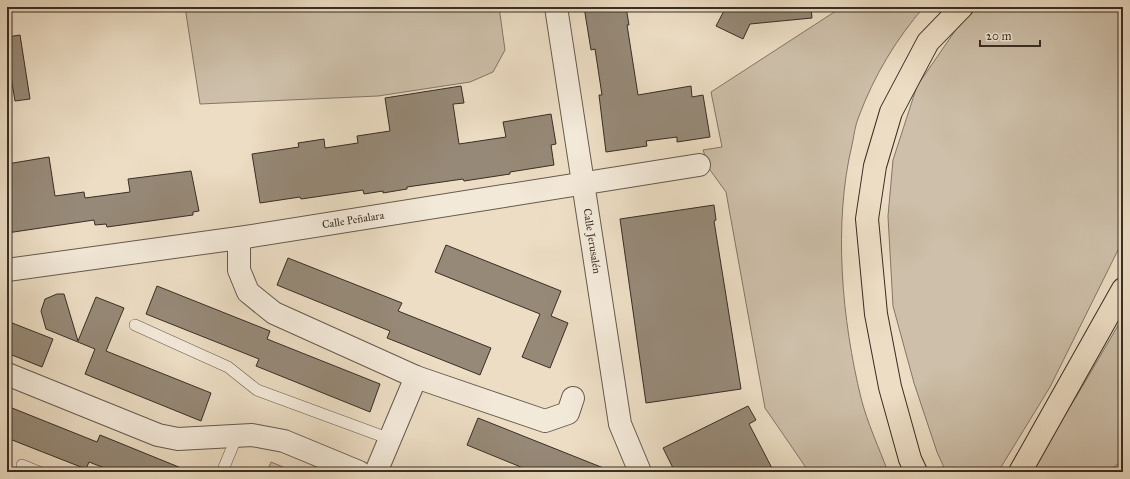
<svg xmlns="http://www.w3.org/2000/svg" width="1130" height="479" viewBox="0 0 1130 479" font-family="'IM FELL Great Primer',serif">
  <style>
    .green { fill: #cdbfa9; stroke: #827666 }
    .building { fill: #968977; stroke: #382e24 }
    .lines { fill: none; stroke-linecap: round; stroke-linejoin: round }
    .service-casing { stroke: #655a4c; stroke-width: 12 }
    .minor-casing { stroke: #655a4c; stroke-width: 24 }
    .trunk-casing { stroke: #382e24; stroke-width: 24 }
    .motorway-casing { stroke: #382e24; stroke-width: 24 }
    .service { stroke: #f3e9d9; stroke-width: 11 }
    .minor { stroke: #f3e9d9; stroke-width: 22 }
    .trunk { stroke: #ecddc4; stroke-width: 22 }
    .motorway { stroke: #ecddc4; stroke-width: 22 }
    .labels { text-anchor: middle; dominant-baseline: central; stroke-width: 4; stroke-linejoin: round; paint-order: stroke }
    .street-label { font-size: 11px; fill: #382e24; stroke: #f3e9d9 }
  </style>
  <rect width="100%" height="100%" fill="#ecddc4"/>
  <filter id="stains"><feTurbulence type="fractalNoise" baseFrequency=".005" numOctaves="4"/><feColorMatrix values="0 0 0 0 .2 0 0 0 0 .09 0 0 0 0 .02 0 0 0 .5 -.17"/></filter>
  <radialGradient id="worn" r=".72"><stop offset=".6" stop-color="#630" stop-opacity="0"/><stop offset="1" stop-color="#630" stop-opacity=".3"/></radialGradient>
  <!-- green -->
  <g class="green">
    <polygon points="185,7 499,7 505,50 493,72 470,82 378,96 200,104"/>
    <path d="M842 7H924C896 39 874 76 859 116 855 125 854 136 852 145 833 224 842 320 861 398 867 422 879 448 888 472H809L765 408 726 192 710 170 703 150 722 147 711 92Z"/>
    <polygon points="975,7 1123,7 1123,240 1050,387 998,472 946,472 937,452 914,383 893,306 888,216 893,160 917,86 966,15"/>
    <polygon points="1123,317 1123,461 1106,472 1030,472 1079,392"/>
    <polygon points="271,462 295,472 267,472"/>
  </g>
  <!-- building -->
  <g class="building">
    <polygon points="584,7 626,7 629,25 627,25 638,95 691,86 692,97 703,95 710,137 677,142 677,137 646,141 647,146 606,152 599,95 602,95 595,49 591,50"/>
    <polygon points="726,7 811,7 812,18 750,24 743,39 716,26"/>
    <polygon points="20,35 30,99 15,101 9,65 7,65 7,37"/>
    <polygon points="461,86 464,103 453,104 459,144 506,137 503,122 551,114 556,144 551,145 554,165 510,172 510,174 464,181 463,179 407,187 407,189 383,193 383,191 364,194 363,190 301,199 300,197 260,203 252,154 299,147 298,143 324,139 325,148 358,143 357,136 390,131 385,98"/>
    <polygon points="49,157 55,196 84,192 85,198 130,192 128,179 191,171 199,211 193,212 193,215 107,227 106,224 95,225 94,220 7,233 7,164"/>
    <polygon points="714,205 716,220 714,221 741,389 646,403 620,219"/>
    <polygon points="446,245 561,291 551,316 568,323 550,368 522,357 540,314 435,272"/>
    <polygon points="288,258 402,303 398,311 491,348 480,375 387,338 390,331 277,285"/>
    <polygon points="157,286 270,331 267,339 380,384 370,412 256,366 259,359 146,314"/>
    <polygon points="57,294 64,294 78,341 96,297 124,308 106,351 211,393 201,421 85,374 95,349 46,329 41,311 45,299"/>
    <polygon points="7,321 53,339 42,367 7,353"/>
    <polygon points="7,406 97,442 100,435 191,472 115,472 89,462 86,469 7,438"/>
    <polygon points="748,406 756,420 749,424 774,472 675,472 663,448"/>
    <polygon points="478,418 611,471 611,472 533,472 467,445"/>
  </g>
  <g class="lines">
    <defs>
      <g id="service">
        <polyline points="135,325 228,367 257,390 390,439"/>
        <polyline points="22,465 39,472"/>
        <polyline points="222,472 237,436"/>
      </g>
      <g id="minor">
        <polyline points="556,7 620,424 640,472"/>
        <polyline points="239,238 239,270 248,292 274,313 416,377 545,421 568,413 573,398"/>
        <polyline points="7,270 239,238 699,165"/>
        <polyline points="7,374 158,435 178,439 252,435 284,441 359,472"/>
        <polyline points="376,472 416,377"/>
      </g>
      <polyline id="trunk" points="916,472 910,459 890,387 876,314 867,219 875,166 891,112 928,42 962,7"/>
      <polyline id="motorway" points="1020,472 1123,289"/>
    </defs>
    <!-- service casing -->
    <use href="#service" class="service-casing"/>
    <!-- minor casing -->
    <use href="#minor" class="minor-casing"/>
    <!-- trunk casing -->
    <use href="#trunk" class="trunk-casing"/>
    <!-- motorway casing -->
    <use href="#motorway" class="motorway-casing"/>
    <!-- service -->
    <use href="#service" class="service"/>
    <!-- minor -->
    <use href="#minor" class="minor"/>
    <!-- trunk -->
    <use href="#trunk" class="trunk"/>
    <!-- motorway -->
    <use href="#motorway" class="motorway"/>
  </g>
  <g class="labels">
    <!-- street labels -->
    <g class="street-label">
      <text transform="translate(353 220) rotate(-9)">Calle Peñalara</text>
      <text transform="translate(592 241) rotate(81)">Calle Jerusalén</text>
    </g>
  </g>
  <!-- margin -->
  <rect width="1130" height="479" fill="none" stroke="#ecddc4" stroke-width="24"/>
  <rect x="8" y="8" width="1114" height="463" fill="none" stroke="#382e24" stroke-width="2"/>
  <rect x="12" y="12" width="1106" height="455" fill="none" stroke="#382e24"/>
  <!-- scale -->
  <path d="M980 40v6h60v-6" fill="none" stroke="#382e24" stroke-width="2"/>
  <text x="986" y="40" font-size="12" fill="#382e24" stroke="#f3e9d9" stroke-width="3" paint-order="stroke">20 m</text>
  <rect width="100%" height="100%" filter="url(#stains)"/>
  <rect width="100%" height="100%" fill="url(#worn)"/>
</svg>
